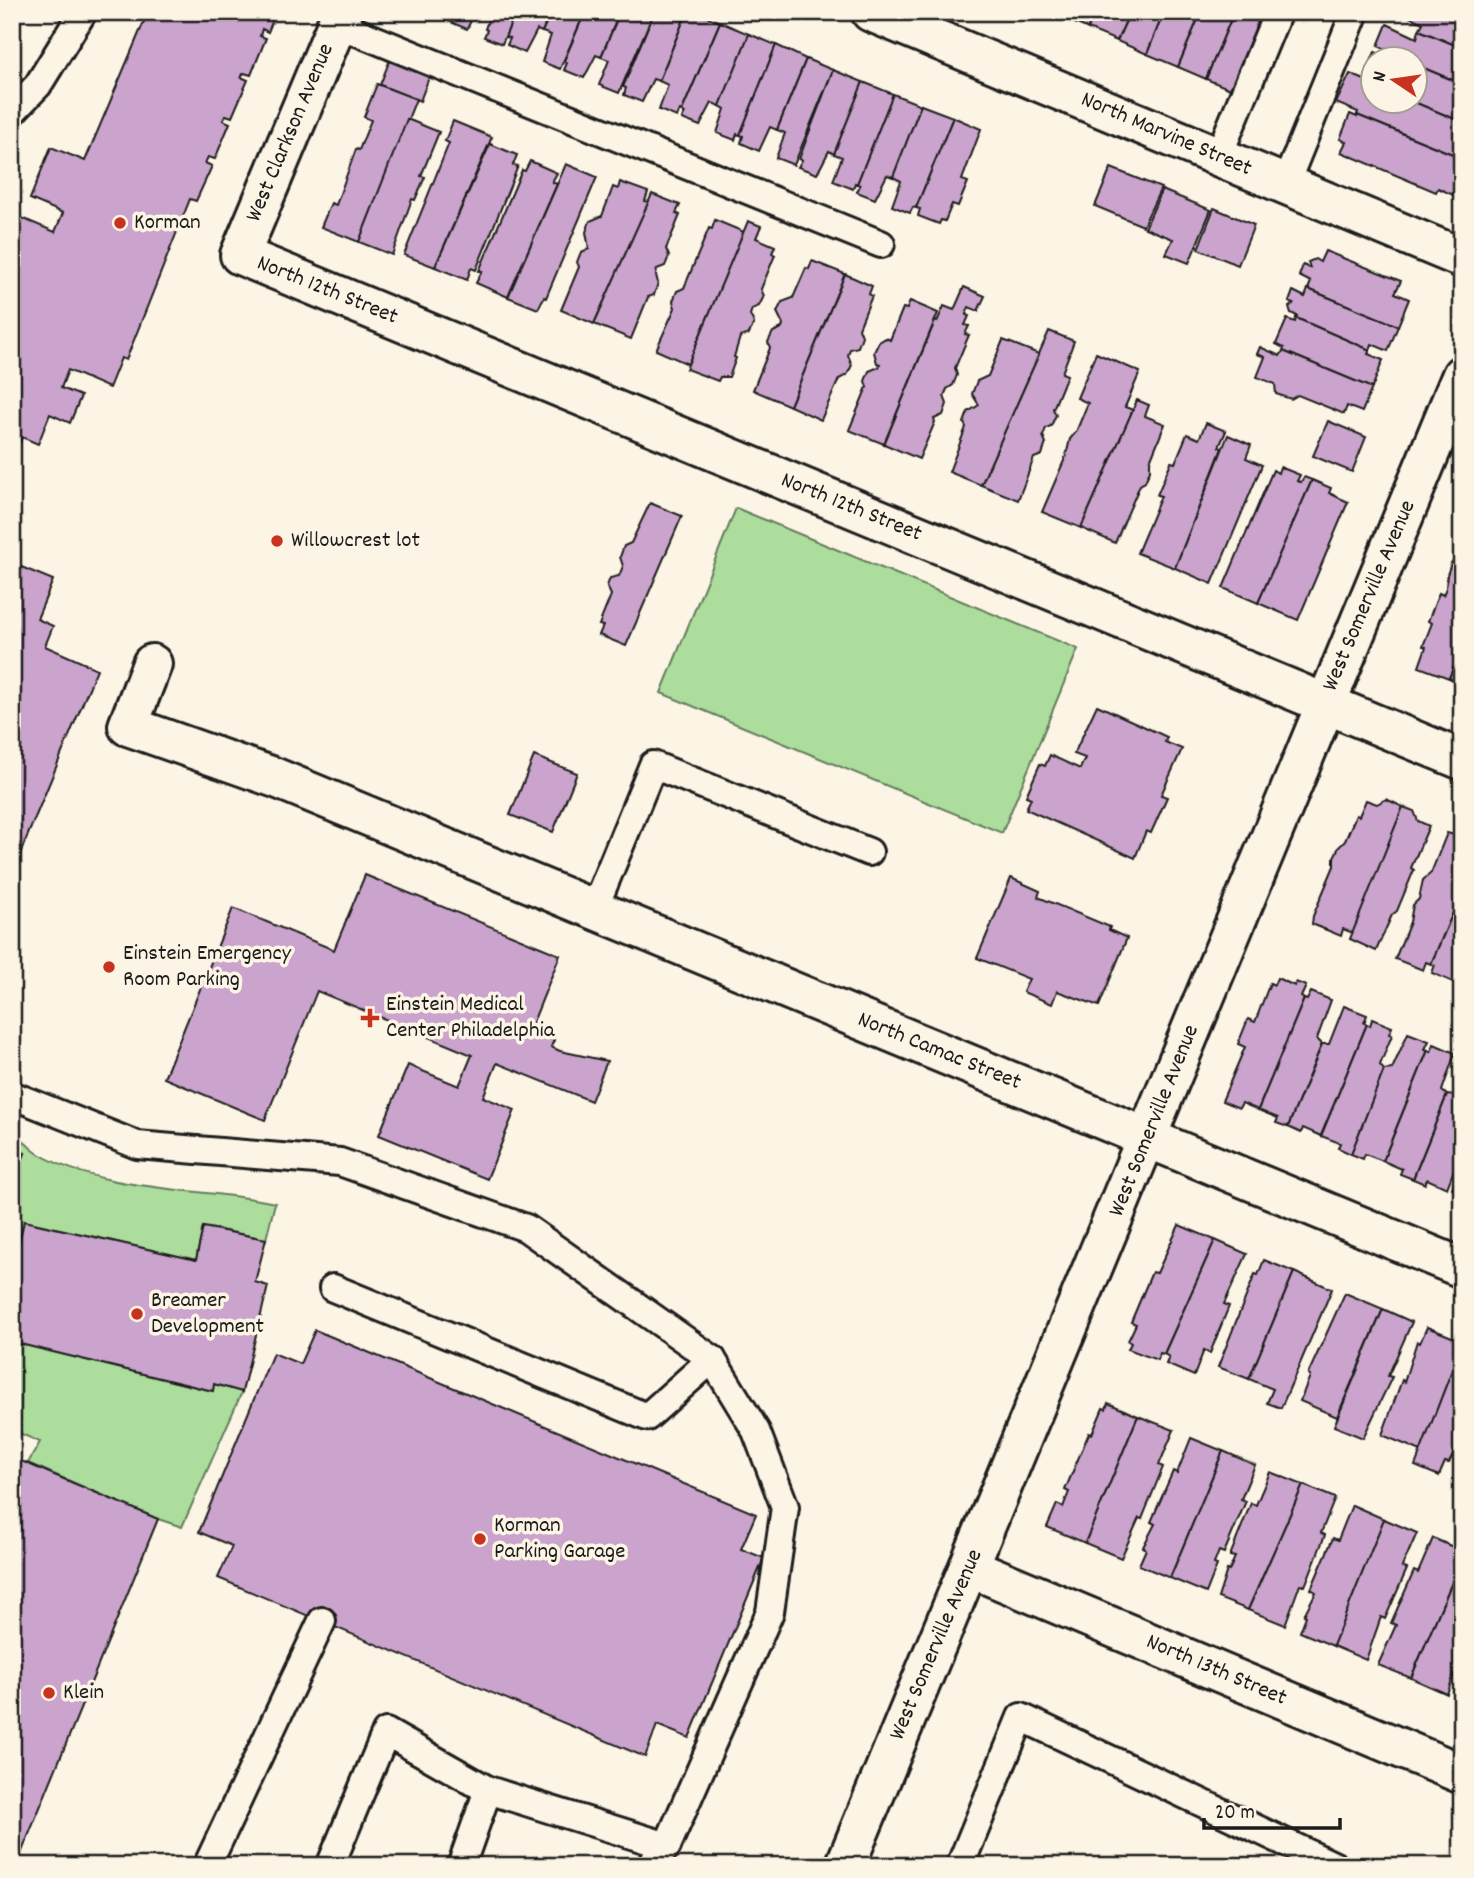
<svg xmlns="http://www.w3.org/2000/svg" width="1474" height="1878" viewBox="0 0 1474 1878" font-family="Dekko,sans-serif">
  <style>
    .green { fill: #acdd9d; stroke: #647c5c; stroke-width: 2 }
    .building { fill: #caa4cc; stroke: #1c1c1c; stroke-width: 2 }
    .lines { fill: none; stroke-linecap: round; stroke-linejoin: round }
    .lane-casing { stroke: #1c1c1c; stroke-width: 32 }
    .street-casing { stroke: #1c1c1c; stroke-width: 44 }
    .lane { stroke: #fcf5e5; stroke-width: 26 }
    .street { stroke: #fcf5e5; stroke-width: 38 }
    .poi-dot { fill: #c8321e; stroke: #fcf5e5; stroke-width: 2.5 }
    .labels { text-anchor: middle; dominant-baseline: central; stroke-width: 7; stroke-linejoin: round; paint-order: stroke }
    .street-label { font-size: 23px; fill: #1c1c1c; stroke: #fcf5e5 }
    .poi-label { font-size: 23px; fill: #1c1c1c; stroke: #fcf5e5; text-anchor: start }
  </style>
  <rect width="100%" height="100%" fill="#fcf5e5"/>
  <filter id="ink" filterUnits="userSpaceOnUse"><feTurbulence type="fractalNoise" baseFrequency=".0143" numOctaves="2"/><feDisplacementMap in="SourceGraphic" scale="14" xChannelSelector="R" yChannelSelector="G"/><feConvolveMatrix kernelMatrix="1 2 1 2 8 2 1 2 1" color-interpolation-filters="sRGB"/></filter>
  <g filter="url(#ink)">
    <!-- green -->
    <g class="green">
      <polygon points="736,508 1078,649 1002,833 661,693"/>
      <path d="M12 1128C20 1136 29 1149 39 1154 106 1193 201 1187 275 1203L266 1239 203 1227 196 1260 25 1221 12 1273V1185L25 1153 12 1148Z"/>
      <polygon points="12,1342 212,1391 214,1384 242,1392 182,1527 158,1519 28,1463 40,1442 12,1430"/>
    </g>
    <!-- building -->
    <g class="building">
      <polygon points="148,12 276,12 268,32 262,29 260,36 266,38 251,75 244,73 241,77 248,80 232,117 226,115 223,120 230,123 215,159 208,157 205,163 212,166 196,201 190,199 126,360 121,358 109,388 68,370 61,388 81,396 70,423 50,414 38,444 22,437 16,450 12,449 12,214 55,232 63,213 30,199 51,147 85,161"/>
      <polygon points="426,12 448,12 445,20"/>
      <polygon points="448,12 475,12 467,29 448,21 450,15"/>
      <polygon points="491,12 516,12 502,44 484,37 487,30 485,29"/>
      <polygon points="516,12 551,12 542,32 537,30 525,53 507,45 510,38 505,37"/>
      <polygon points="551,12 585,12 560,69 542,62 551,35 542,32"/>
      <polygon points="585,12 620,12 601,57 596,55 584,78 564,70 567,63 564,61"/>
      <polygon points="620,12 654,12 619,93 599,85 609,60 601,57"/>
      <polygon points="654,12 687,12 659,81 653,79 642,102 624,95 626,88 623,87"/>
      <polygon points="687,12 696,12 720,22 682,111 680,110 677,117 659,110 668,85 659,81"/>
      <polygon points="1061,12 1095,12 1088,29 1059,16"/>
      <polygon points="1095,12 1130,12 1117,41 1088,29"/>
      <polygon points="1130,12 1164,12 1147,54 1117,41"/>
      <polygon points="1164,12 1201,12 1178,67 1147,54"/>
      <polygon points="1201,12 1234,12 1206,79 1178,67"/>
      <polygon points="1234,12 1268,12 1235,91 1206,79"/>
      <polygon points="1399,12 1462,12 1462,48 1419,30 1423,23"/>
      <polygon points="720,22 749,34 720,106 712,103 700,126 682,119 685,113 682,111"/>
      <polygon points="1387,24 1417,38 1419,30 1462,48 1462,84 1414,64 1414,60 1403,60 1384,51 1385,49 1378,46"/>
      <polygon points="749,34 776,45 740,135 737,134 735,140 717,133 725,109 720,106"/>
      <polygon points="776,45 806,59 777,130 770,127 759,151 741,143 743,136 740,135"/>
      <polygon points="1384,51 1403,60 1372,60 1372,74 1367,71 1375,52 1383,55"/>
      <polygon points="391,57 431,72 420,101 380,85"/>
      <polygon points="806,59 833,70 794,165 776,158 785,133 777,130"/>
      <polygon points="1414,64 1462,84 1462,122 1414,102"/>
      <polygon points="833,70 863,82 834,154 829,151 817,174 798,167 802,160 799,159"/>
      <polygon points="1350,74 1372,83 1372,102 1414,102 1462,122 1462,158 1357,115 1358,112 1336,103"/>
      <polygon points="863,82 893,94 857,184 855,183 853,189 833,181 842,157 834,154"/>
      <polygon points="377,84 416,99 359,242 321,227 331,203 336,205 356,149 359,150 371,120 364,117"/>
      <polygon points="893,94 921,105 893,177 887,175 875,199 857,192 860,185 857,184"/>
      <polygon points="921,105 953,117 916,208 913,207 910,213 892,206 901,181 893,177"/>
      <polygon points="1350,114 1357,117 1357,115 1462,158 1462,174 1453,195 1438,188 1436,192 1341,152 1346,142 1340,139"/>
      <polygon points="953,117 981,129 962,180 968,182 958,206 952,204 945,221 941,220 939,224 918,216 920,209 916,208"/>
      <polygon points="407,119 439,132 421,176 425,177 415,200 412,199 392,255 359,242"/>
      <polygon points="453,121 492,137 435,267 404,255 449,143 445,141"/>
      <polygon points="490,144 517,155 513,165 518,166 476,270 471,268 467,280 435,267"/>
      <polygon points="530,161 557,173 552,182 557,184 508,297 476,283 482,271 479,271 522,170 525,171"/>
      <polygon points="566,164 597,177 546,298 544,297 538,309 508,297"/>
      <polygon points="1111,168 1161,188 1143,226 1095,206"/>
      <polygon points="620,182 648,192 645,201 649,202 594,324 561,310 579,267 577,262 581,252 589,249 586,232 590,221 602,216 613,187 618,189"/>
      <polygon points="1162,190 1211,210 1189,263 1166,254 1173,239 1145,228"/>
      <polygon points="652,194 680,205 676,213 680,215 666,249 669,256 665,266 657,269 656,275 658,283 654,295 648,297 631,339 594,324"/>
      <polygon points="1214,208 1254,225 1238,265 1198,249"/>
      <polygon points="715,220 744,232 688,364 656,350 675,308 673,301 677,291 684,288 709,228 712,229"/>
      <polygon points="748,221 761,226 756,238 775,246 772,253 775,255 761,289 764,296 759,306 752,309 750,315 754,323 749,334 740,337 734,357 736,358 729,377 720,377 718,381 686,369"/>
      <polygon points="1325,251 1401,281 1395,293 1409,299 1398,326 1308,289 1311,282 1299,276 1303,265 1310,268 1308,262 1315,259 1320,262"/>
      <polygon points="812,261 845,274 790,406 753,390 770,348 768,342 773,332 782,328 783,324 777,312 782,302 793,298 806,268 809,269"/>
      <polygon points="845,274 872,286 869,294 872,296 859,328 862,336 858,347 850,349 848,355 852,365 847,375 839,379 821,420 790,406"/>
      <polygon points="964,287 985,296 978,311 969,307 966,315 969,316 965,325 969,326 965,334 969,335 955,368 957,375 953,385 947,389 944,396 947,404 943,415 934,419 935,422 919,459 884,444 935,321 937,322 944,306 954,310"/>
      <polygon points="1308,289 1398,326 1388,351 1372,344 1370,350 1296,318 1297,316 1291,313 1289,307 1293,304 1289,302 1293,291 1305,297"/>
      <polygon points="910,301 938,313 884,444 849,430 867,387 865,381 869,371 879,367 880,364 877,363 874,352 879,342 886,338 890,340 903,308 907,309"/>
      <polygon points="1296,318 1370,350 1368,354 1383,360 1372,388 1283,351 1284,348 1276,344 1287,319 1295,322"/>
      <polygon points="1049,331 1074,341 1062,373 1067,375 1053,409 1056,415 1051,426 1046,428 1043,436 1046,443 1042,455 1034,458 1018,500 981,485"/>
      <polygon points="1003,340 1039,354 981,485 949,472 966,427 964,423 968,412 979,405 972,394 977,381 988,376"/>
      <polygon points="1260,347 1280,356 1283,351 1372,388 1362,412 1347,406 1344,414 1298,395 1291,399 1276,394 1275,384 1257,377 1265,357 1257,354"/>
      <polygon points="1096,353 1140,372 1125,407 1133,410 1081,528 1042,512 1066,456 1070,439 1076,432 1088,403 1077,398"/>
      <polygon points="1137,400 1149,405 1145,416 1165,424 1150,461 1150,470 1145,482 1140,485 1115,543 1081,528"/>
      <polygon points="1328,421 1366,437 1352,472 1313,456"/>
      <polygon points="1206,423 1226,431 1219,447 1222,448 1175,568 1137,553 1161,496 1157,495 1171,462 1175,463 1187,434 1199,439"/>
      <polygon points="1228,435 1251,445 1246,458 1262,465 1212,584 1175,568"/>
      <polygon points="1280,467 1300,475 1297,481 1301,482 1304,477 1312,480 1258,603 1223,588 1273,470 1278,473"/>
      <polygon points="1312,480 1331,488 1329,493 1348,502 1298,620 1258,603"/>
      <polygon points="650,503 682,516 626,646 599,635 603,626 599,625 611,595 607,586 610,578 619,576 623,566 620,557 624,546 631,543"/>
      <polygon points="1462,551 1462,648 1449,678 1419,667 1426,647 1423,646 1432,623 1428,621 1439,593 1443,595 1446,588 1447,575 1451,563"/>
      <polygon points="14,564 53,580 37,619 53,626 45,646 97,669 12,873"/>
      <polygon points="1462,648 1462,684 1449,678"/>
      <polygon points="1097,705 1167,737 1165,742 1182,749 1161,795 1167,797 1151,833 1146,831 1135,858 1026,809 1031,798 1026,796 1040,764 1045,766 1050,755 1080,769 1085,758 1074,754"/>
      <polygon points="534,756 577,773 553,832 510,815"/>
      <polygon points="1386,799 1403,807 1353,933 1343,929 1341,936 1312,924 1313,916 1334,866 1334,857 1339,847 1345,841 1356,815 1359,816 1366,800 1377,804"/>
      <polygon points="1403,807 1414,811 1418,821 1429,826 1411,868 1414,870 1397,911 1392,915 1376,951 1350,939"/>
      <polygon points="1447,833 1462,837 1462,892 1431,964 1426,962 1423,970 1395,959 1410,922 1413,905 1419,899 1423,880 1431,873"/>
      <polygon points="365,875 560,955 530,1030 554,1040 551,1047 560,1051 607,1061 591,1101 497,1063 483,1097 515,1110 487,1179 379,1135 408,1065 459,1086 472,1055 317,991 265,1120 164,1078 233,908 334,950"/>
      <polygon points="1011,878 1040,891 1038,897 1110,927 1109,930 1127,938 1099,1006 1057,991 1052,1004 1023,992 1029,979 977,958"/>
      <polygon points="1462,892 1462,986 1432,973 1435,965 1431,964"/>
      <polygon points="1277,978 1295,986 1296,982 1306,986 1301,997 1304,999 1258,1110 1242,1103 1239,1108 1222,1101 1245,1047 1238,1044 1248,1019 1255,1022 1270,983 1274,985"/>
      <polygon points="1311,992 1331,1000 1317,1039 1322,1044 1288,1127 1276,1123 1278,1118 1258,1110 1304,999 1307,1000"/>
      <polygon points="1344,1006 1367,1015 1364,1023 1367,1024 1321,1136 1303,1128 1301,1133 1288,1127 1322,1044 1329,1044"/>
      <polygon points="1372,1019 1392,1027 1389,1034 1392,1035 1380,1065 1384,1070 1351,1154 1338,1148 1340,1143 1321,1136 1367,1024 1370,1026"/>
      <polygon points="1408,1033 1429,1041 1425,1049 1428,1050 1383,1161 1365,1154 1363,1159 1351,1154 1384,1070 1392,1069"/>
      <polygon points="1434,1044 1455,1053 1442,1091 1447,1095 1413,1179 1400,1174 1402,1169 1383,1161 1428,1050 1431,1052"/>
      <polygon points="1462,1079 1462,1149 1447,1188 1427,1179 1425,1184 1413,1179 1447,1095 1455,1096"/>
      <polygon points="12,1148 25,1153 12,1185"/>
      <polygon points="1462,1165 1462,1192 1452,1188"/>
      <polygon points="24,1221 196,1260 203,1227 266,1239 255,1282 268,1286 242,1392 214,1384 213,1391 12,1342 12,1273"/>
      <polygon points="1179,1225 1215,1240 1164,1354 1160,1353 1157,1360 1128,1349 1131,1343 1128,1341 1136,1324 1131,1322 1152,1272 1157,1273"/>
      <polygon points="1215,1240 1247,1254 1224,1304 1229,1306 1210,1353 1204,1350 1194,1376 1166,1364 1169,1357 1164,1354"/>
      <polygon points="1264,1260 1294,1272 1249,1379 1218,1367 1255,1274 1258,1275"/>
      <polygon points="1294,1272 1332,1289 1281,1408 1267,1403 1273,1389 1249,1379"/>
      <polygon points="1345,1293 1383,1309 1337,1417 1300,1401 1310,1376 1308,1374"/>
      <polygon points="1383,1309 1412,1322 1388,1376 1392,1377 1363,1438 1334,1426"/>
      <polygon points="1427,1327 1462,1341 1462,1344 1421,1451 1382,1435 1402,1380 1404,1382 1417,1341 1420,1343"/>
      <polygon points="315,1330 756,1514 741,1549 764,1558 689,1738 657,1725 645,1757 218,1578 232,1546 199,1532 273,1353 300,1364"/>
      <polygon points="1462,1344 1462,1437 1449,1463 1445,1462 1439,1476 1415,1466"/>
      <polygon points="1108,1403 1138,1416 1085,1543 1047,1527 1057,1504 1063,1507 1069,1492 1065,1490 1089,1433 1092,1434 1103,1408 1106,1409"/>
      <polygon points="1138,1416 1174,1430 1159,1465 1163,1467 1142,1519 1139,1518 1121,1558 1085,1543"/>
      <polygon points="1191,1438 1223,1451 1170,1578 1139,1565 1146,1549 1143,1547 1155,1524 1151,1522 1173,1471 1177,1473"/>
      <polygon points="1223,1451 1255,1465 1241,1499 1246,1501 1224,1553 1219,1551 1214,1564 1217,1565 1206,1593 1170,1578"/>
      <polygon points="12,1457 158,1519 16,1866 12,1866"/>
      <polygon points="1270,1472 1303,1485 1248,1610 1218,1598 1227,1570 1229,1571 1235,1557 1230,1556 1251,1503 1256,1505"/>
      <polygon points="1303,1485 1335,1498 1321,1533 1325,1535 1305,1586 1300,1584 1285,1625 1248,1610"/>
      <polygon points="1352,1505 1384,1519 1333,1646 1300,1632 1306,1616 1304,1615 1316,1592 1311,1589 1333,1538 1338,1540"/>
      <polygon points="1384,1519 1417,1533 1402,1567 1407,1569 1385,1619 1381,1617 1366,1660 1333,1646"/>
      <polygon points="1433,1538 1462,1551 1462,1559 1411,1678 1378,1665 1396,1625 1391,1623 1414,1571 1418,1573"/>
      <polygon points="1462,1559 1462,1653 1447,1694 1411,1678"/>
    </g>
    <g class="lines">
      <defs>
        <g id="lane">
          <polyline points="337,24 881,244"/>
          <polyline points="12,112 38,85 83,12"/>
          <polyline points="1218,157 1278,12"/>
          <polyline points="1285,185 1355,12"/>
          <polyline points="594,909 653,765 869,852"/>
          <polyline points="12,1095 137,1145 340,1162 526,1228 712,1359 756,1431 785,1507 770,1612 667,1846 650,1866"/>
          <polyline points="333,1288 647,1417 712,1359"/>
          <polyline points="207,1866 322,1621"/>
          <polyline points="330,1866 386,1732 488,1790 667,1846"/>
          <polyline points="461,1866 488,1790"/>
          <polyline points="960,1866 1021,1717 1335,1866"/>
        </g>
        <g id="street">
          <polyline points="342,12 240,255 1462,760"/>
          <polyline points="871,12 1462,258"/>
          <polyline points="152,664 128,726 276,778 1462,1268"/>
          <polyline points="969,1567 1462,1774"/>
          <polyline points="845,1866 1462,375"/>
        </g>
      </defs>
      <!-- lane casing -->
      <use href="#lane" class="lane-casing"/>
      <!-- street casing -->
      <use href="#street" class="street-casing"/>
      <!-- lane -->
      <use href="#lane" class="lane"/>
      <!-- street -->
      <use href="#street" class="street"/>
    </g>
  </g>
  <!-- markers -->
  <g class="poi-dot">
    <circle cx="120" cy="223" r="7"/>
    <circle cx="277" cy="541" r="7"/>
    <circle cx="109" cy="967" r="7"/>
    <path d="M366.5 1007.5h7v7h7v7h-7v7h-7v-7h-7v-7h7z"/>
    <circle cx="137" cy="1314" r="7"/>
    <circle cx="480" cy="1539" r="7"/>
    <circle cx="49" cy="1693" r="7"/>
  </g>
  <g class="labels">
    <!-- street labels -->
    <g class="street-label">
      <text transform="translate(291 133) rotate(-67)">West Clarkson Avenue</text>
      <text transform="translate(1166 135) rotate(23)">North Marvine Street</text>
      <text transform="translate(327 291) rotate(22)">North 12th Street</text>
      <text transform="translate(851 508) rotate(22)">North 12th Street</text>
      <text transform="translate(1370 596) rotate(-67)">West Somerville Avenue</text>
      <text transform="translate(939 1052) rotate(22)">North Camac Street</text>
      <text transform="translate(1155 1121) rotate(-68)">West Somerville Avenue</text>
      <text transform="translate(937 1645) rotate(-67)">West Somerville Avenue</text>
      <text transform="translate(1216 1671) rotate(23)">North 13th Street</text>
    </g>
    <!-- poi labels -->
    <g class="poi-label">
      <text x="134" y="223">Korman</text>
      <text x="291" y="541">Willowcrest lot</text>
      <text x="123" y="954">Einstein Emergency<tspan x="123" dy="26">Room Parking</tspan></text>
      <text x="386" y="1005">Einstein Medical<tspan x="386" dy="26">Center Philadelphia</tspan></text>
      <text x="151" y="1301">Breamer<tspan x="151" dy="26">Development</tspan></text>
      <text x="494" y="1526">Korman<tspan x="494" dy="26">Parking Garage</tspan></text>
      <text x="63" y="1693">Klein</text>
    </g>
  </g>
  <!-- margin -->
  <rect width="1474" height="1878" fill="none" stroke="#fcf5e5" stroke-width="42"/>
  <rect x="21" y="21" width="1432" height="1836" fill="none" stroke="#1c1c1c" stroke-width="2.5" filter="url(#ink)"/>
  <!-- north arrow -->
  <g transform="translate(1394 80) rotate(283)"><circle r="33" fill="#fcf5e5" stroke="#a29e95" stroke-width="2"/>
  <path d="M0-5L12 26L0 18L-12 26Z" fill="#c8321e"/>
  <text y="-10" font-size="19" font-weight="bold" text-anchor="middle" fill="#1c1c1c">N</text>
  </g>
  <!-- scale -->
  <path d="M1204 1818v10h136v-10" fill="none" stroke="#1c1c1c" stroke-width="3.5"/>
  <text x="1215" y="1818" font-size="21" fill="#1c1c1c" stroke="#fcf5e5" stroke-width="5" paint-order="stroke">20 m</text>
</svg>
